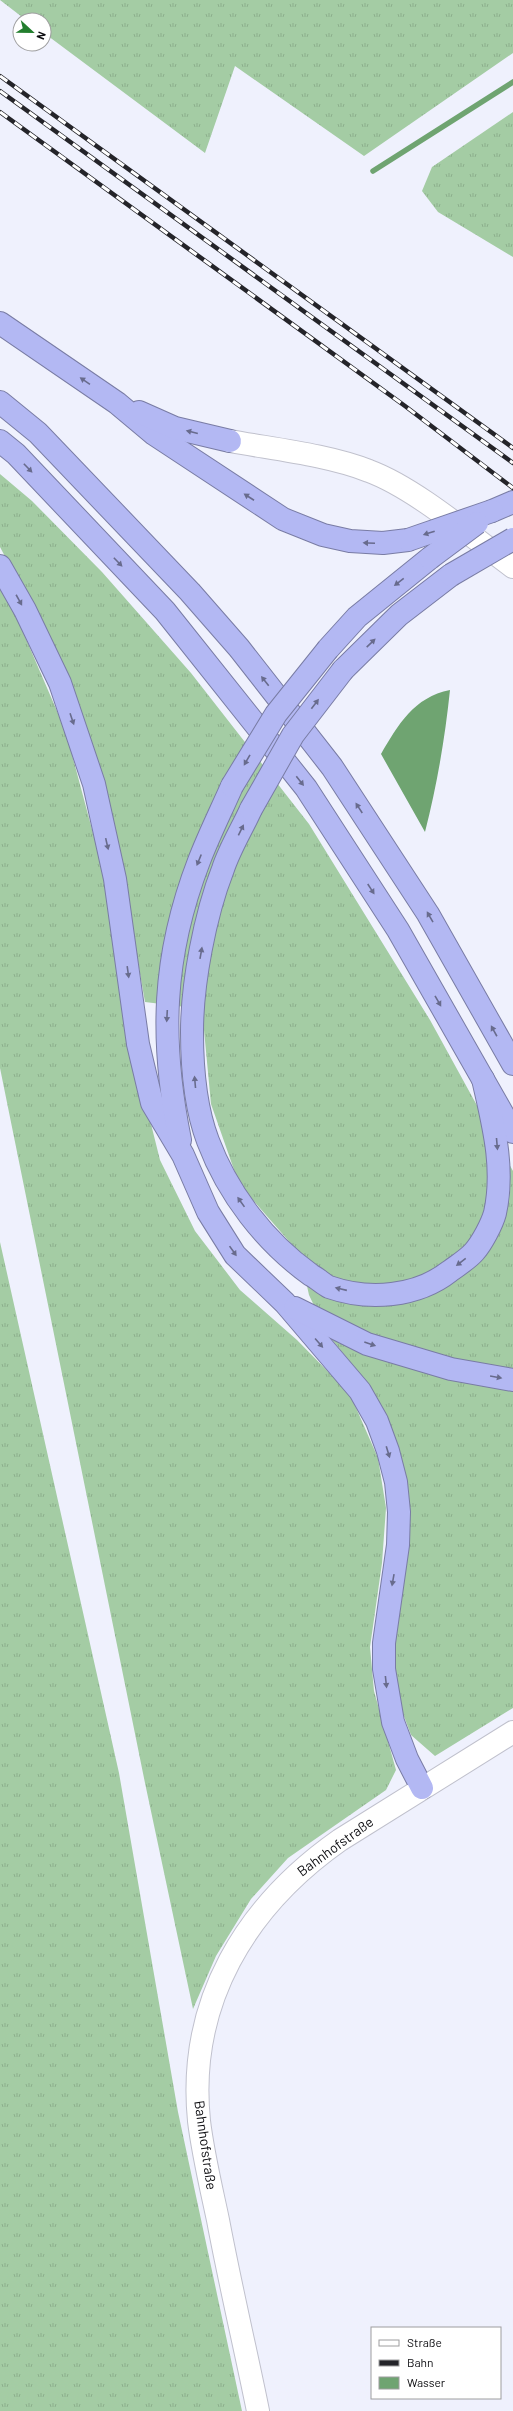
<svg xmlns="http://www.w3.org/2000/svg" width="513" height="2411" viewBox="0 0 513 2411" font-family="Barlow,sans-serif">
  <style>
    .grass { fill: url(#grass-tufts) }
    .water { fill: #6fa471 }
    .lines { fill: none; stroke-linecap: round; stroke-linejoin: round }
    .stream { stroke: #6fa471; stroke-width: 5.5 }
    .secondary-casing { stroke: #c0c1cd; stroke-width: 24 }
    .highway-casing { stroke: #797ca4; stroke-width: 24 }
    .secondary { stroke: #fff; stroke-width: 22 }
    .highway { stroke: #b3b8f3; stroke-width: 22 }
    .rail-casing { stroke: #242429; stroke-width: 4.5 }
    .rail { stroke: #fff; stroke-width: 3; stroke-dasharray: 9; stroke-linecap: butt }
    .highway-bridge-casing { stroke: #797ca4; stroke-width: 24; stroke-linecap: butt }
    .highway-bridge { stroke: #b3b8f3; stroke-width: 22 }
    .oneway { fill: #686b8d }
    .labels { text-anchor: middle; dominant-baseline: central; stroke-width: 4; stroke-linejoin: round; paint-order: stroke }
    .street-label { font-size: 14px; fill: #0c0c10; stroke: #fff }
  </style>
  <defs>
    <pattern id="grass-tufts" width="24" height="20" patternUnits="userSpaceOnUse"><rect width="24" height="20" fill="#a4cca4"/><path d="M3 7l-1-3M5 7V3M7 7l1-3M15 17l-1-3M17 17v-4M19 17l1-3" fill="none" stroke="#8cae8c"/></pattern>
  </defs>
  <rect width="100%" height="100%" fill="#eff1fd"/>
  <!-- grass -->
  <g class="grass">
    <polygon points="0,0 513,0 513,53 364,156 235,66 205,153 44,33 44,20 26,20"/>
    <polygon points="513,112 513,257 438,212 422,191 432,167"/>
    <polygon points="0,474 32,501 102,572 191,673 309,824 430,1020 513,1171 513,1708 435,1756 411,1735 402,1711 396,1684 395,1628 407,1558 410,1523 408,1487 401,1458 385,1416 357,1370 328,1335 309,1295 300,1254 239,1184 211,1104 202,1009 145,1002 120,860 51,643 0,547"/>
    <polygon points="0,587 17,618 66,732 102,867 138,1072 160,1160 195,1231 240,1290 297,1340 350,1394 378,1458 386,1508 382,1563 370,1647 374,1691 396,1770 386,1790 288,1858 251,1899 216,1956 193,2009 145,1783 0,1068"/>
    <polygon points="0,1242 119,1773 178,2112 242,2411 0,2411"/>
  </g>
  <!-- water -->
  <path class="water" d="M450 690C445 738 437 785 425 832L381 754C398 725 414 697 450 690Z"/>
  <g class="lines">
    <!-- stream -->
    <polyline class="stream" points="373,171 513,82"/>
    <defs>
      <g id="secondary">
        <path d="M230 441C273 449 329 455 369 471 415 488 472 537 513 567"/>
        <path d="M258 2411C245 2347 230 2284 218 2220 211 2187 203 2154 199 2121 187 2002 246 1906 340 1840L513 1732"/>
      </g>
      <g id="highway">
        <polyline points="0,323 117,403 154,434 283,519 323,535 350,541 383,543 408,540"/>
        <polyline points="0,402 38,433 190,592 239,648 332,767 428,914 513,1064"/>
        <polyline points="139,412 175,428 230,441"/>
        <polyline points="0,441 16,454 165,611 306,788 398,930 513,1132"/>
        <polyline points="492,511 513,502"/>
        <polyline points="0,566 25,610 60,683 94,784 115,879 138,1044 152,1103 183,1155 208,1212 235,1255 285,1303 360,1391 377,1421 388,1451 396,1482 399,1512 398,1545 384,1643 384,1669 393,1722 407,1759 422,1788"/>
        <polyline points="328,649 357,617 430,558"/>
        <polyline points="343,670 399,615 451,575"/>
        <path d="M251 809C242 829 230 848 223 869 205 915 192 983 192 1032 192 1068 195 1107 208 1141 228 1194 265 1242 311 1275 317 1278 323 1284 329 1287 369 1301 417 1297 450 1271 458 1265 468 1259 474 1252 482 1243 492 1224 495 1213 505 1167 493 1124 483 1079"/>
        <path d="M180 1140C160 1040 162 957 199 861 209 835 221 811 232 786"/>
        <polyline points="295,1308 367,1344 451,1369 513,1380"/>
      </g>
    </defs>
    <!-- secondary casing -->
    <use href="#secondary" class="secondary-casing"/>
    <!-- highway casing -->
    <use href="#highway" class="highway-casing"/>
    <!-- secondary -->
    <use href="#secondary" class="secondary"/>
    <!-- highway -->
    <use href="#highway" class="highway"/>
    <defs>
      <g id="rail">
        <polyline points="0,76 513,448"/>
        <polyline points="0,91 513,463"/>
        <polyline points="0,112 405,406 513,488"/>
      </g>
    </defs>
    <!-- rail casing -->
    <use href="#rail" class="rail-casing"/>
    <!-- rail -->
    <use href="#rail" class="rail"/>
    <defs>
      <g id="highway-bridge">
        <polyline points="408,540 492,511"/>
        <polyline points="430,558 477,523"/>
        <polyline points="451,575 513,539"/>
        <polyline points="232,786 276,714 328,649"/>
        <polyline points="251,809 293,735 343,670"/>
      </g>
    </defs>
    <!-- highway-bridge casing -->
    <use href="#highway-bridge" class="highway-bridge-casing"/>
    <!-- highway-bridge -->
    <use href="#highway-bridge" class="highway-bridge"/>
  </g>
  <!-- one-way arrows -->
  <defs><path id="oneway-solid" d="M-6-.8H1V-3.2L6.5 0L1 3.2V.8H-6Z"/></defs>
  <g class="oneway">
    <use href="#oneway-solid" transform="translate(85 381) rotate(-146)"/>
    <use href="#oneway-solid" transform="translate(192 432) rotate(-166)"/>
    <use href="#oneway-solid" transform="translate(28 468) rotate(46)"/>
    <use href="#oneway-solid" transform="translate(249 497) rotate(-147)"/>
    <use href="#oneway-solid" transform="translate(429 533) rotate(162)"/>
    <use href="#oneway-solid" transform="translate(369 543) rotate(-178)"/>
    <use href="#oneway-solid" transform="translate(118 562) rotate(46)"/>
    <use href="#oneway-solid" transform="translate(399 582) rotate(142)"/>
    <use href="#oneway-solid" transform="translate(19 600) rotate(61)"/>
    <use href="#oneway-solid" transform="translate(371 643) rotate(-44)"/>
    <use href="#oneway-solid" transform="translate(265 681) rotate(-128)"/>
    <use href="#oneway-solid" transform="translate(315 704) rotate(-53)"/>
    <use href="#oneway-solid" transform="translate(72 719) rotate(71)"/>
    <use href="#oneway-solid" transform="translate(247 760) rotate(120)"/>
    <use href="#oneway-solid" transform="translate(300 781) rotate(52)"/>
    <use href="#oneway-solid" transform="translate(359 808) rotate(-123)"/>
    <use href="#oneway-solid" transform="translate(241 830) rotate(-64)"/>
    <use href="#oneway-solid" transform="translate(107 844) rotate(77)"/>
    <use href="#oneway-solid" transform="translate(199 860) rotate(112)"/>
    <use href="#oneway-solid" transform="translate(371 889) rotate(57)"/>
    <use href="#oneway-solid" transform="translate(430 917) rotate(-120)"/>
    <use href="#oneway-solid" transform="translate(201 953) rotate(-80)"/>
    <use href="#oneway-solid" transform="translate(128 972) rotate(82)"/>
    <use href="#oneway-solid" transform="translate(438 1001) rotate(60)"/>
    <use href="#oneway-solid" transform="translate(167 1016) rotate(93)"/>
    <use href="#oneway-solid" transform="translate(494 1031) rotate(-119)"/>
    <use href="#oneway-solid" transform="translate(195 1082) rotate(-95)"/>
    <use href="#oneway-solid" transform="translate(497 1144) rotate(85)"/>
    <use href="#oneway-solid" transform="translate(241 1202) rotate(-125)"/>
    <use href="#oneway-solid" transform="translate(233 1251) rotate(55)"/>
    <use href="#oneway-solid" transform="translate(461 1262) rotate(142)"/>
    <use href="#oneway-solid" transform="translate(341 1289) rotate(-167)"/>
    <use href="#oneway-solid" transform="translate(319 1343) rotate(49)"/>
    <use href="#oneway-solid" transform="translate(370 1344) rotate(19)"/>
    <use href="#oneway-solid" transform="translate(496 1377) rotate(10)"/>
    <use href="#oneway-solid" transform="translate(388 1452) rotate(73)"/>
    <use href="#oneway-solid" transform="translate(393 1580) rotate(100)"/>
    <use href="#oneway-solid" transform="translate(386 1682) rotate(84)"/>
  </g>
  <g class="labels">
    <!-- street labels -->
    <g class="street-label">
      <text transform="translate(335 1846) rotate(-36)">Bahnhofstraße</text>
      <text transform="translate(206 2145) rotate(82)">Bahnhofstraße</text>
    </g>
  </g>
  <!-- legend -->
  <rect x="371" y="2327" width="130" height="72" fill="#ffffff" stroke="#9e9e9f"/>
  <rect x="379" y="2340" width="20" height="6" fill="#ffffff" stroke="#9e9e9f"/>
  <text x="407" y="2347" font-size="12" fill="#0c0c10">Straße</text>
  <rect x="379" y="2360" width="20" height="6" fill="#242429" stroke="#9e9e9f"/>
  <text x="407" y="2367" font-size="12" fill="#0c0c10">Bahn</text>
  <rect x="379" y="2377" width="20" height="12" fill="#6fa471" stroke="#9e9e9f"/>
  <text x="407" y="2387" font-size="12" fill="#0c0c10">Wasser</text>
  <!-- north arrow -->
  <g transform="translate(32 32) rotate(112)"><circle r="19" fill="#ffffff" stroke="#9e9e9f"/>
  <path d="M0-3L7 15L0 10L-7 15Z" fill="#227e2e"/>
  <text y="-6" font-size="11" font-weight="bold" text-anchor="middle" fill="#0c0c10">N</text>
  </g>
</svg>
